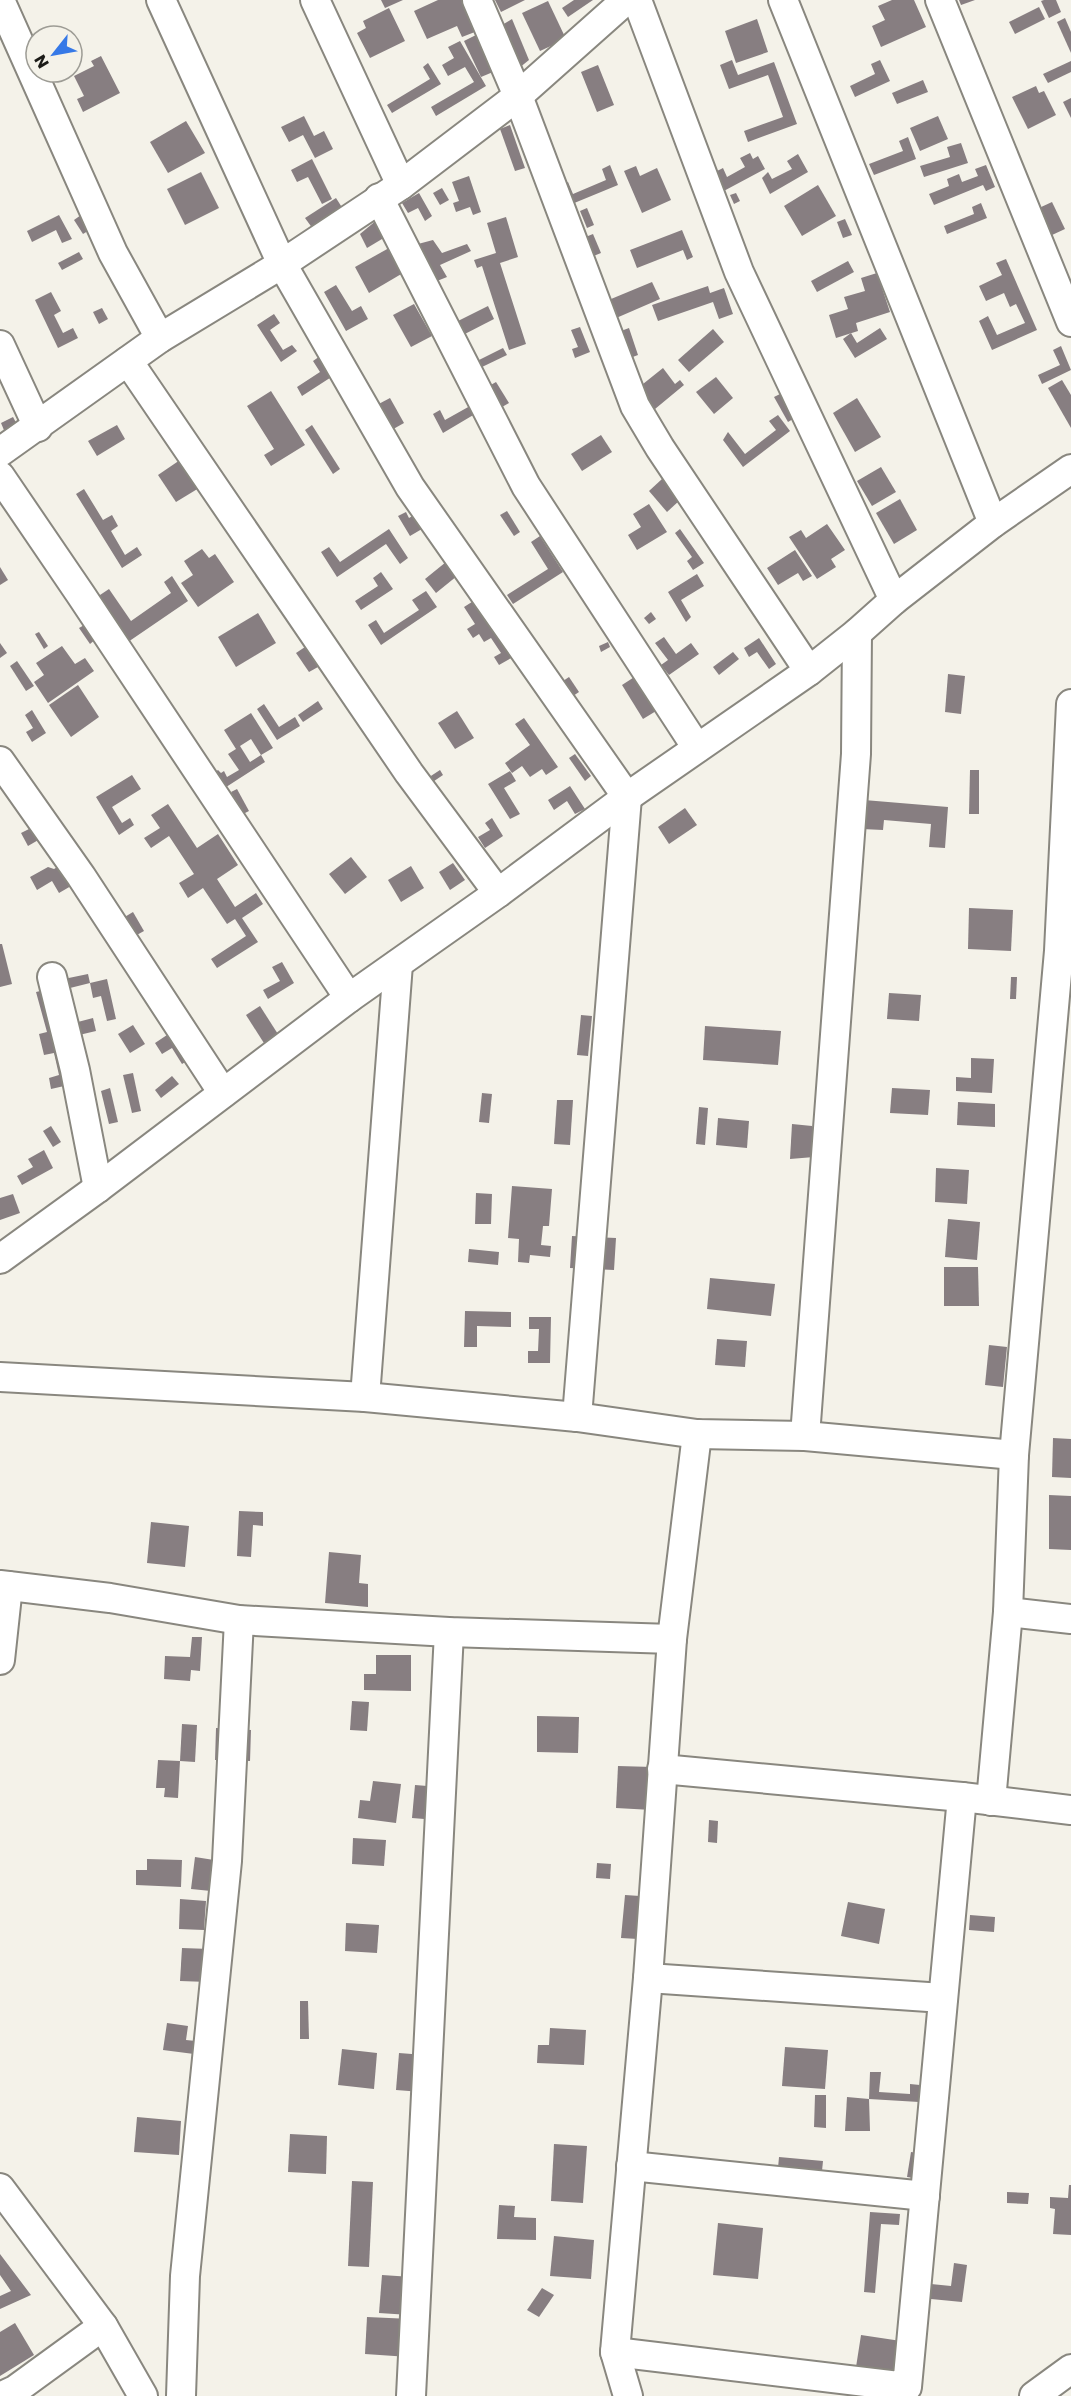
<svg xmlns="http://www.w3.org/2000/svg" width="1071" height="2396" viewBox="0 0 1071 2396" font-family="Poppins,sans-serif">
  <style>
    .building { fill: #877e81 }
    .lines { fill: none; stroke-linecap: round; stroke-linejoin: round }
    .minor-casing { stroke: #89877f; stroke-width: 32 }
    .minor { stroke: #fff; stroke-width: 28 }
  </style>
  <rect width="100%" height="100%" fill="#f4f2e9"/>
  <!-- building -->
  <g class="building">
    <polygon points="381,0 403,0 385,8"/>
    <polygon points="438,0 466,0 480,30 462,37 457,26 427,39 414,11"/>
    <polygon points="495,0 525,0 501,12"/>
    <polygon points="574,0 593,0 568,17 562,8"/>
    <polygon points="892,0 914,0 926,27 881,47 872,26 885,20 878,6"/>
    <polygon points="959,0 975,0 961,5"/>
    <polygon points="1044,0 1056,0 1061,12 1049,18 1041,1"/>
    <polygon points="548,1 566,39 540,51 522,13"/>
    <polygon points="1039,7 1045,19 1015,34 1009,22"/>
    <polygon points="389,8 405,41 370,58 357,33 366,28 363,21"/>
    <polygon points="1065,18 1071,32 1071,53 1057,22"/>
    <polygon points="512,19 529,60 519,68 502,25"/>
    <polygon points="757,19 768,52 736,63 725,31"/>
    <polygon points="476,35 493,72 481,77 464,41"/>
    <polygon points="460,41 486,86 436,116 431,107 474,82 465,67 448,76 442,65 454,58 448,47"/>
    <polygon points="101,56 120,93 83,112 77,99 84,96 74,76 94,66 91,61"/>
    <polygon points="732,60 738,75 774,62 797,124 748,142 744,131 783,117 768,75 729,89 720,65"/>
    <polygon points="880,60 890,81 855,97 850,86 875,74 871,64"/>
    <polygon points="1071,61 1071,72 1048,83 1043,74"/>
    <polygon points="428,63 441,84 392,113 387,105 430,79 423,67"/>
    <polygon points="598,65 614,105 597,112 581,72"/>
    <polygon points="923,80 928,92 897,104 892,93"/>
    <polygon points="1036,86 1039,93 1044,91 1056,115 1028,129 1012,97"/>
    <polygon points="1071,98 1071,118 1063,102"/>
    <polygon points="304,116 314,136 324,131 333,149 315,158 303,135 289,142 281,127"/>
    <polygon points="938,116 948,139 920,151 910,128"/>
    <polygon points="186,121 205,153 168,173 150,142"/>
    <polygon points="510,125 525,168 515,171 500,129"/>
    <polygon points="908,137 916,159 874,175 869,164 903,151 899,141"/>
    <polygon points="961,143 968,163 924,177 920,166 950,157 947,147"/>
    <polygon points="750,153 753,159 758,156 765,169 720,193 711,174 723,168 727,177 745,167 740,158"/>
    <polygon points="798,154 808,172 770,194 762,178 768,172 772,179 792,169 787,161"/>
    <polygon points="312,159 332,199 322,204 308,177 297,182 291,170"/>
    <polygon points="610,165 618,185 567,206 559,186 568,182 573,194 606,180 602,169"/>
    <polygon points="986,165 995,187 986,191 983,185 934,205 929,194 949,186 947,179 959,174 962,182 978,176 975,169"/>
    <polygon points="636,166 640,176 657,168 671,200 642,213 624,171"/>
    <polygon points="201,172 219,208 185,225 167,189"/>
    <polygon points="469,176 481,212 473,215 470,207 456,212 453,203 459,201 452,182"/>
    <polygon points="818,185 836,216 802,236 784,206"/>
    <polygon points="442,188 449,200 440,205 433,193"/>
    <polygon points="419,193 432,216 425,221 418,208 408,213 402,203"/>
    <polygon points="736,193 740,201 734,204 730,195"/>
    <polygon points="336,198 343,209 313,229 305,218"/>
    <polygon points="1052,202 1065,229 1052,235 1039,208"/>
    <polygon points="981,203 987,218 947,234 944,226 974,214 972,207"/>
    <polygon points="587,208 594,225 587,228 580,211"/>
    <polygon points="59,215 72,239 62,243 56,230 32,242 27,231"/>
    <polygon points="81,215 91,229 83,234 74,220"/>
    <polygon points="506,217 518,257 500,263 526,344 509,350 482,266 477,268 474,260 496,253 487,223"/>
    <polygon points="378,219 387,236 367,248 360,234"/>
    <polygon points="845,219 852,235 843,238 837,222"/>
    <polygon points="682,230 693,257 687,260 683,250 637,268 630,250"/>
    <polygon points="593,234 601,253 581,261 583,238"/>
    <polygon points="433,240 442,253 467,244 471,251 440,265 447,277 437,281 418,244"/>
    <polygon points="389,248 403,273 369,293 355,267"/>
    <polygon points="79,252 83,259 62,270 58,263"/>
    <polygon points="1006,259 1037,330 992,350 979,321 988,316 997,335 1025,323 1016,304 1010,307 1004,293 986,301 979,286 1002,275 996,263"/>
    <polygon points="848,261 854,272 817,292 811,281"/>
    <polygon points="877,273 890,312 856,323 858,331 836,338 829,315 848,309 844,297 865,291 861,278"/>
    <polygon points="652,282 660,299 607,322 599,304"/>
    <polygon points="336,285 352,311 361,306 368,319 346,331 324,292"/>
    <polygon points="708,286 710,293 724,288 733,314 719,319 713,302 658,321 652,305"/>
    <polygon points="51,292 61,311 54,315 63,333 73,328 78,338 58,348 35,300"/>
    <polygon points="414,304 432,336 411,347 393,315"/>
    <polygon points="488,306 494,319 459,337 452,324"/>
    <polygon points="102,308 108,319 99,324 93,312"/>
    <polygon points="274,314 280,323 270,330 283,350 292,345 297,351 281,362 257,325"/>
    <polygon points="580,327 590,352 575,358 572,349 578,347 571,330"/>
    <polygon points="629,328 638,355 630,358 621,331"/>
    <polygon points="880,328 887,339 855,358 843,339 851,333 857,343"/>
    <polygon points="713,329 724,342 689,372 678,360"/>
    <polygon points="1061,346 1071,370 1042,384 1038,375 1060,365 1053,350"/>
    <polygon points="503,348 507,355 482,367 479,360"/>
    <polygon points="323,354 336,374 302,396 297,387 320,372 313,361"/>
    <polygon points="663,368 675,384 680,380 684,385 655,409 638,388"/>
    <polygon points="716,377 733,398 714,414 696,392"/>
    <polygon points="1062,380 1071,395 1071,428 1048,388"/>
    <polygon points="496,382 509,403 502,407 489,386"/>
    <polygon points="271,391 305,445 271,466 264,455 274,449 247,406"/>
    <polygon points="784,392 798,416 788,422 774,397"/>
    <polygon points="390,398 404,423 388,432 373,407"/>
    <polygon points="857,398 881,437 855,452 833,413"/>
    <polygon points="470,406 475,414 443,433 433,414 440,410 445,420"/>
    <polygon points="778,415 790,431 743,467 723,440 728,432 745,454 776,430 769,421"/>
    <polygon points="13,417 19,428 6,435 1,423"/>
    <polygon points="117,425 125,439 97,456 88,441"/>
    <polygon points="312,425 340,469 333,474 305,430"/>
    <polygon points="601,435 612,452 582,471 571,454"/>
    <polygon points="180,460 199,488 176,502 158,475"/>
    <polygon points="881,467 896,492 872,506 857,481"/>
    <polygon points="662,479 680,500 667,512 649,491"/>
    <polygon points="84,489 103,520 112,515 118,526 111,531 125,555 137,547 142,555 122,568 76,494"/>
    <polygon points="900,499 917,530 894,544 876,513"/>
    <polygon points="649,504 667,532 637,550 628,535 641,527 633,514"/>
    <polygon points="507,511 520,532 514,536 500,515"/>
    <polygon points="406,512 409,518 419,512 427,526 410,536 398,516"/>
    <polygon points="827,524 845,550 831,559 836,567 817,579 789,537 801,530 806,538"/>
    <polygon points="389,529 408,558 400,564 386,544 337,577 321,552 329,547 340,562"/>
    <polygon points="680,529 704,563 693,570 687,561 692,557 675,533"/>
    <polygon points="540,536 563,572 513,604 507,595 548,569 531,542"/>
    <polygon points="202,549 209,558 215,554 234,582 198,607 181,583 193,575 184,561"/>
    <polygon points="795,550 812,576 803,581 798,573 778,585 767,568"/>
    <polygon points="446,562 457,576 436,593 425,579"/>
    <polygon points="0,567 8,580 0,585"/>
    <polygon points="381,572 393,589 361,610 355,601 378,586 373,578"/>
    <polygon points="697,574 704,586 681,600 691,617 686,622 668,592"/>
    <polygon points="172,576 188,601 128,642 97,597 109,589 131,621 171,593 164,582"/>
    <polygon points="426,591 437,607 381,645 368,625 376,620 384,633 419,610 412,600"/>
    <polygon points="475,600 513,657 499,665 494,657 501,653 491,638 484,642 479,634 473,638 467,629 475,624 464,607"/>
    <polygon points="651,612 656,619 649,624 644,618"/>
    <polygon points="258,613 276,643 236,667 218,637"/>
    <polygon points="86,624 96,639 90,644 79,628"/>
    <polygon points="39,632 48,646 44,649 35,634"/>
    <polygon points="664,637 676,654 691,643 699,654 669,675 661,665 668,660 655,643"/>
    <polygon points="759,638 776,664 769,669 757,652 749,657 744,648"/>
    <polygon points="608,642 610,647 601,652 599,646"/>
    <polygon points="0,643 7,653 0,658"/>
    <polygon points="62,646 75,664 85,658 94,671 48,703 34,682 44,675 36,663"/>
    <polygon points="305,647 318,667 309,672 296,653"/>
    <polygon points="733,652 739,659 719,675 713,667"/>
    <polygon points="17,661 34,686 26,691 10,666"/>
    <polygon points="639,674 661,708 643,719 622,685"/>
    <polygon points="948,674 965,676 961,714 945,712"/>
    <polygon points="569,677 579,692 567,700 557,685"/>
    <polygon points="78,685 99,717 71,737 49,705"/>
    <polygon points="318,701 323,709 303,722 298,715"/>
    <polygon points="264,704 279,727 295,717 300,726 277,740 257,709"/>
    <polygon points="32,710 46,733 32,742 26,732 33,728 25,715"/>
    <polygon points="457,711 474,738 455,749 438,723"/>
    <polygon points="251,713 273,748 261,755 251,739 240,746 250,762 261,755 265,762 220,791 210,776 218,770 221,773 224,771 227,777 239,770 228,754 236,749 224,730"/>
    <polygon points="524,718 558,767 546,775 542,769 530,777 522,766 512,773 505,763 530,745 515,724"/>
    <polygon points="575,754 591,776 585,781 569,758"/>
    <polygon points="440,770 443,775 418,792 414,787"/>
    <polygon points="970,770 979,770 979,814 969,814"/>
    <polygon points="510,771 516,781 504,788 520,814 510,819 488,784"/>
    <polygon points="132,775 141,789 112,807 122,823 130,818 134,825 119,835 96,797"/>
    <polygon points="570,786 585,809 575,814 567,801 554,810 548,800"/>
    <polygon points="237,789 249,811 243,814 231,792"/>
    <polygon points="864,800 948,807 945,848 929,847 931,824 884,820 883,830 862,829"/>
    <polygon points="168,804 197,848 218,834 238,865 217,879 235,907 256,893 263,904 242,918 258,942 217,968 211,959 246,936 235,919 227,924 203,888 188,898 179,883 194,874 169,836 151,848 144,838 160,828 151,815"/>
    <polygon points="685,808 697,825 669,844 658,827"/>
    <polygon points="492,818 503,836 485,848 478,837 490,830 485,823"/>
    <polygon points="33,827 40,839 28,846 21,833"/>
    <polygon points="351,857 367,877 345,894 329,874"/>
    <polygon points="453,863 465,880 450,890 439,872"/>
    <polygon points="59,866 71,886 59,893 52,881 37,890 30,877 48,867 54,869"/>
    <polygon points="411,866 424,888 401,902 388,880"/>
    <polygon points="969,908 1013,910 1011,951 968,949"/>
    <polygon points="133,912 144,931 124,942 113,924"/>
    <polygon points="0,944 2,944 12,984 0,987"/>
    <polygon points="282,962 294,983 268,999 263,990 280,981 272,967"/>
    <polygon points="88,974 90,983 50,993 74,1023 93,1018 96,1031 62,1039 73,1084 51,1089 49,1078 59,1075 54,1053 44,1055 39,1034 47,1032 36,992 49,989 59,980"/>
    <polygon points="1011,977 1017,977 1016,999 1010,999"/>
    <polygon points="107,979 116,1019 107,1021 101,996 93,998 90,983"/>
    <polygon points="889,993 921,995 919,1021 887,1019"/>
    <polygon points="260,1006 283,1042 269,1051 246,1015"/>
    <polygon points="581,1015 592,1016 588,1056 577,1055"/>
    <polygon points="133,1025 145,1044 130,1053 118,1034"/>
    <polygon points="705,1026 781,1031 778,1065 703,1060"/>
    <polygon points="173,1031 190,1059 182,1064 172,1048 162,1054 155,1043"/>
    <polygon points="971,1058 994,1059 992,1093 956,1091 956,1077 971,1078"/>
    <polygon points="133,1073 141,1111 132,1113 123,1075"/>
    <polygon points="172,1076 179,1084 161,1098 155,1090"/>
    <polygon points="110,1088 118,1122 109,1124 101,1091"/>
    <polygon points="892,1088 930,1090 928,1115 890,1113"/>
    <polygon points="482,1093 492,1094 489,1123 479,1122"/>
    <polygon points="557,1100 573,1100 570,1145 554,1144"/>
    <polygon points="958,1102 995,1104 995,1127 957,1125"/>
    <polygon points="699,1107 708,1108 705,1145 696,1144"/>
    <polygon points="718,1118 749,1121 747,1148 716,1145"/>
    <polygon points="792,1124 812,1126 814,1157 790,1159"/>
    <polygon points="51,1126 61,1142 53,1147 43,1131"/>
    <polygon points="44,1150 53,1168 22,1185 17,1176 33,1167 28,1159"/>
    <polygon points="936,1168 969,1170 967,1204 935,1202"/>
    <polygon points="512,1186 552,1189 549,1226 543,1226 541,1245 551,1246 550,1257 530,1255 529,1263 518,1262 519,1239 508,1238"/>
    <polygon points="476,1193 492,1194 491,1224 475,1224"/>
    <polygon points="13,1194 20,1213 0,1220 0,1198"/>
    <polygon points="948,1219 980,1222 977,1260 945,1257"/>
    <polygon points="572,1236 616,1238 614,1270 570,1268"/>
    <polygon points="469,1249 499,1252 498,1265 468,1262"/>
    <polygon points="944,1267 978,1267 979,1306 944,1306"/>
    <polygon points="710,1278 775,1284 771,1316 707,1309"/>
    <polygon points="465,1311 511,1312 511,1327 477,1326 477,1347 464,1347"/>
    <polygon points="529,1317 551,1317 550,1363 528,1363 528,1351 538,1351 539,1329 529,1329"/>
    <polygon points="717,1339 747,1341 745,1367 715,1365"/>
    <polygon points="989,1345 1007,1347 1003,1387 985,1385"/>
    <polygon points="1053,1438 1071,1439 1071,1478 1052,1477"/>
    <polygon points="1049,1495 1071,1496 1071,1550 1049,1549"/>
    <polygon points="239,1511 263,1512 263,1526 253,1525 251,1557 237,1556"/>
    <polygon points="151,1522 189,1526 185,1567 147,1563"/>
    <polygon points="329,1552 361,1555 359,1583 368,1584 368,1607 325,1603"/>
    <polygon points="192,1637 202,1637 200,1671 191,1670 190,1681 164,1679 165,1656 190,1657"/>
    <polygon points="376,1655 411,1655 411,1691 364,1690 364,1674 376,1674"/>
    <polygon points="352,1701 369,1702 367,1731 350,1730"/>
    <polygon points="537,1716 579,1717 578,1753 537,1752"/>
    <polygon points="182,1724 197,1725 195,1762 180,1761"/>
    <polygon points="216,1728 251,1730 250,1761 215,1760"/>
    <polygon points="158,1760 180,1761 178,1798 164,1797 165,1788 156,1788"/>
    <polygon points="618,1766 653,1767 652,1810 616,1808"/>
    <polygon points="373,1781 401,1784 396,1823 358,1818 360,1800 370,1801"/>
    <polygon points="415,1785 452,1788 449,1821 412,1818"/>
    <polygon points="709,1820 718,1821 717,1843 708,1842"/>
    <polygon points="353,1838 386,1840 384,1866 352,1864"/>
    <polygon points="195,1857 214,1860 211,1891 191,1889"/>
    <polygon points="147,1859 182,1860 181,1887 136,1885 136,1870 147,1870"/>
    <polygon points="597,1863 611,1864 610,1879 596,1878"/>
    <polygon points="625,1895 640,1896 638,1939 621,1938"/>
    <polygon points="180,1899 206,1901 204,1930 179,1929"/>
    <polygon points="848,1902 885,1909 879,1944 841,1936"/>
    <polygon points="970,1915 995,1917 994,1932 969,1930"/>
    <polygon points="346,1923 379,1925 377,1953 345,1951"/>
    <polygon points="182,1948 210,1949 208,1982 180,1981"/>
    <polygon points="300,2001 308,2001 309,2039 300,2039"/>
    <polygon points="167,2023 188,2026 186,2040 196,2041 194,2054 163,2050"/>
    <polygon points="550,2028 586,2030 584,2065 537,2063 538,2045 549,2045"/>
    <polygon points="785,2047 828,2050 825,2089 782,2086"/>
    <polygon points="342,2049 377,2053 374,2089 338,2085"/>
    <polygon points="399,2053 437,2056 435,2093 396,2090"/>
    <polygon points="870,2072 881,2072 879,2092 910,2094 910,2084 920,2085 919,2102 869,2099"/>
    <polygon points="815,2095 826,2095 826,2128 814,2127"/>
    <polygon points="847,2097 869,2099 870,2131 845,2131"/>
    <polygon points="137,2117 181,2121 179,2155 134,2152"/>
    <polygon points="290,2134 327,2136 326,2174 288,2172"/>
    <polygon points="554,2144 587,2146 583,2203 551,2201"/>
    <polygon points="911,2152 924,2154 920,2179 907,2177"/>
    <polygon points="779,2157 823,2161 822,2171 778,2168"/>
    <polygon points="352,2181 373,2182 369,2267 348,2266"/>
    <polygon points="1069,2185 1071,2185 1071,2235 1053,2234 1055,2209 1050,2208 1050,2197 1068,2198"/>
    <polygon points="1007,2192 1029,2193 1028,2204 1007,2203"/>
    <polygon points="499,2205 515,2206 514,2217 536,2218 536,2240 497,2239"/>
    <polygon points="870,2212 900,2214 899,2225 881,2224 875,2293 864,2292"/>
    <polygon points="718,2223 763,2228 758,2279 713,2275"/>
    <polygon points="554,2236 594,2240 591,2279 550,2276"/>
    <polygon points="0,2254 31,2295 0,2309 0,2296 11,2291 0,2275"/>
    <polygon points="954,2263 967,2265 962,2302 931,2299 931,2284 951,2286"/>
    <polygon points="382,2275 427,2278 425,2316 379,2313"/>
    <polygon points="542,2288 554,2295 539,2317 527,2310"/>
    <polygon points="367,2317 411,2319 409,2357 365,2354"/>
    <polygon points="15,2323 34,2355 0,2376 0,2332"/>
    <polygon points="861,2335 901,2341 897,2372 856,2367"/>
  </g>
  <g class="lines">
    <defs>
      <g id="minor">
        <polyline points="0,0 113,253 160,338"/>
        <polyline points="161,0 282,264 410,487 627,797 577,1417"/>
        <polyline points="315,0 401,185"/>
        <polyline points="477,0 518,96 635,406 660,448 809,671"/>
        <polyline points="637,0 739,272 894,600"/>
        <polyline points="783,0 993,523"/>
        <polyline points="940,0 1071,322"/>
        <polyline points="379,198 526,486 697,748"/>
        <polyline points="0,345 38,427"/>
        <polyline points="128,361 409,773 498,893"/>
        <polyline points="0,452 160,338 282,264 401,185 518,96 626,0"/>
        <polyline points="0,476 81,595 349,998"/>
        <polyline points="1071,704 1059,951 1014,1455 1008,1612 1071,1619"/>
        <polyline points="0,761 81,876 223,1093"/>
        <polyline points="52,977 75,1070 98,1188"/>
        <polyline points="0,1259 98,1188 349,998 498,893 627,797 809,671 857,633 894,600 993,523 1071,469"/>
        <polyline points="0,1377 365,1397 577,1417 697,1434 805,1436 1014,1455"/>
        <polyline points="365,1397 398,964"/>
        <polyline points="805,1436 856,754 857,633"/>
        <polyline points="0,1585 110,1598 239,1620 449,1632 672,1639"/>
        <polyline points="0,1660 8,1586"/>
        <polyline points="662,1769 962,1797 1071,1810"/>
        <polyline points="991,1801 1008,1612"/>
        <polyline points="648,1978 943,1998"/>
        <polyline points="631,2166 925,2196"/>
        <polyline points="0,2188 103,2326 143,2396"/>
        <polyline points="615,2352 907,2387 962,1797"/>
        <polyline points="2,2396 15,2390 103,2326"/>
        <polyline points="181,2396 185,2276 227,1861 239,1620"/>
        <polyline points="411,2396 449,1632"/>
        <polyline points="628,2396 615,2352 648,1978 672,1639 697,1434"/>
        <polyline points="1034,2396 1071,2369"/>
      </g>
    </defs>
    <!-- minor casing -->
    <use href="#minor" class="minor-casing"/>
    <!-- minor -->
    <use href="#minor" class="minor"/>
  </g>
  <!-- north arrow -->
  <g transform="translate(54 54) rotate(239)"><circle r="28" fill="#f4f2e9" stroke="#9d9c95" stroke-width="1.5"/>
  <path d="M0-4.5L10 22L0 15L-10 22Z" fill="#3679e7"/>
  <text y="-9" font-size="16" font-weight="bold" text-anchor="middle" fill="#1b1b17">N</text>
  </g>
</svg>
